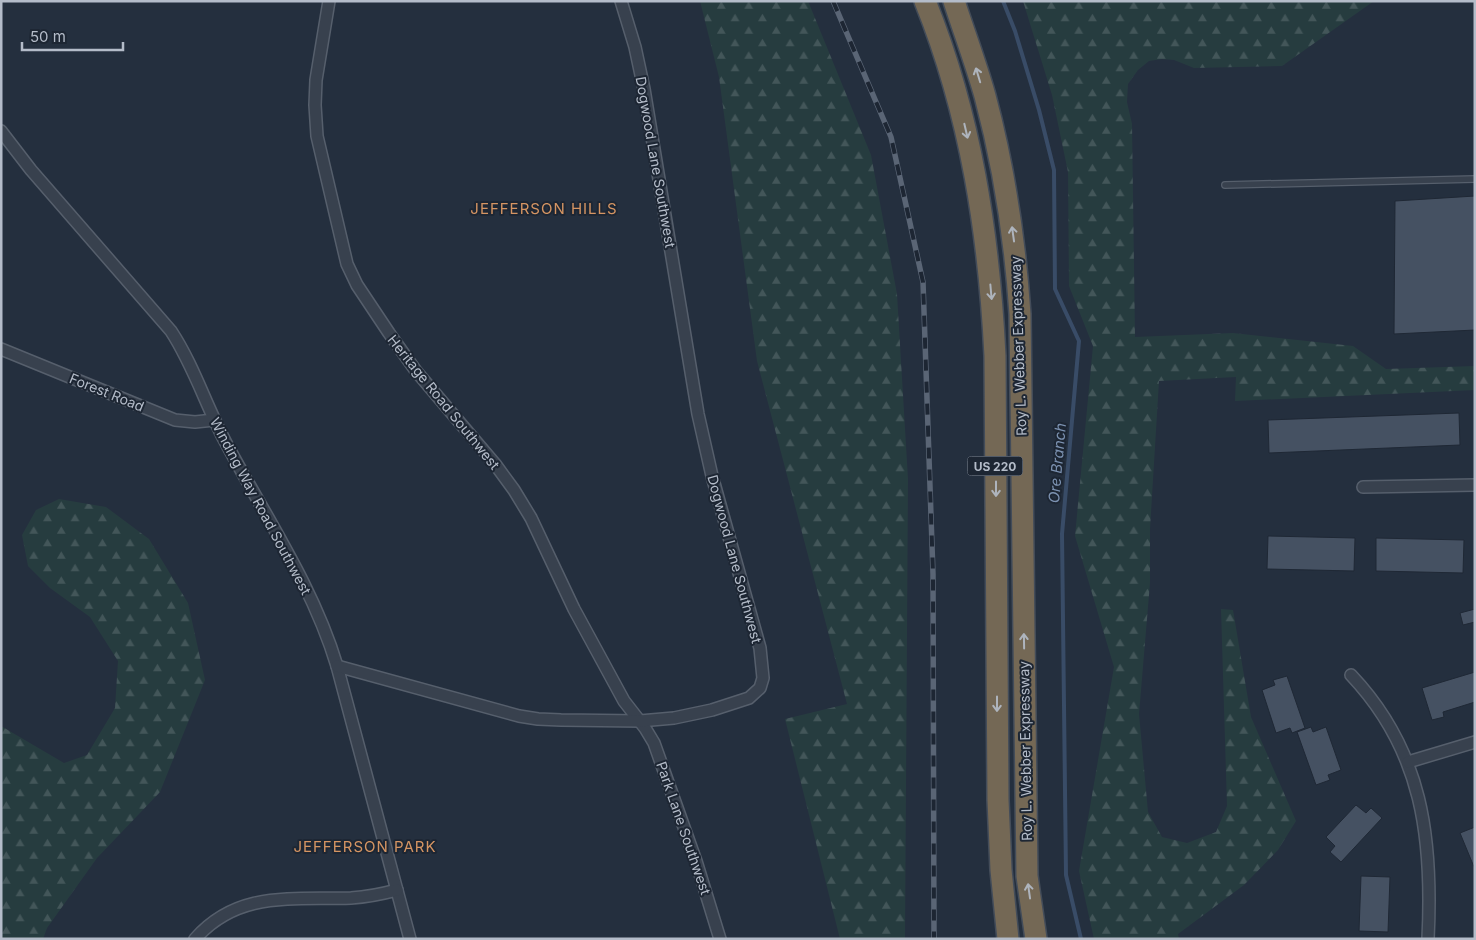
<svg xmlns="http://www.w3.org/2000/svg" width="1476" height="940" viewBox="0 0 1476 940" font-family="Inter,sans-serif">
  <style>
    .forest { fill: url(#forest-firs) }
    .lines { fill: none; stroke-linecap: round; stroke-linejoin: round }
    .stream { stroke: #394c67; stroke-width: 4 }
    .building { fill: #455162; stroke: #1f2835 }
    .lane-casing { stroke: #565f6c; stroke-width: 8 }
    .street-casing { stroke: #565f6c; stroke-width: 14 }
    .highway-casing { stroke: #434c59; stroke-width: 24 }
    .lane { stroke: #38414e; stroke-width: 5.5 }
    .street { stroke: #38414e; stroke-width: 11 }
    .highway { stroke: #746855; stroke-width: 21 }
    .rail-casing { stroke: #5a6575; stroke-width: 5.5 }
    .rail { stroke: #1d2633; stroke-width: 4; stroke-dasharray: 11; stroke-linecap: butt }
    .oneway { stroke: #aeb4bd }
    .labels { text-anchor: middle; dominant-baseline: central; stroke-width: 4; stroke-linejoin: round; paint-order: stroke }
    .shield { fill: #1d2633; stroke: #878f9c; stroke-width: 1 }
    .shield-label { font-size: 12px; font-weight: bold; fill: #b4bcc9 }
    .street-label { font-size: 14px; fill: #b4bcc9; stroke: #1d2633 }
    .neighbourhood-label { font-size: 15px; letter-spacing: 1px; fill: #d59563; stroke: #1d2633 }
    .water-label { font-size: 15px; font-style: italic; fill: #7c92b1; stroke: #1d2633 }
  </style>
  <defs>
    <pattern id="forest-firs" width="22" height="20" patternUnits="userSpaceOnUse" patternTransform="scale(1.25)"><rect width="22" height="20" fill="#263c3f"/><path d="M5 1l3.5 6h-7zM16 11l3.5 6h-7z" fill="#435659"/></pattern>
  </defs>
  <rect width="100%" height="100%" fill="#242f3e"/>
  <!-- forest -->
  <g class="forest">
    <polygon points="700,1 808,1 871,155 897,294 908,479 905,939 840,939 785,719 847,704 757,361 719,77"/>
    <polygon points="1023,1 1374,1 1282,66 1194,68 1174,60 1162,59 1149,61 1138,70 1128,84 1127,102 1132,124 1135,337 1233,333 1353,346 1386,369 1475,366 1475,390 1235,401 1236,377 1159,381 1150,529 1150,583 1139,714 1148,812 1162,837 1187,843 1216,832 1227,806 1221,609 1233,610 1251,717 1296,821 1278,850 1244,885 1178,934 1179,939 1094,939 1079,871 1114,667 1075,536 1093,346 1069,286 1068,172 1052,95"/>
    <polygon points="59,499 106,507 149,539 188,603 205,680 160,792 97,858 47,928 43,939 1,939 1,726 64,763 87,755 115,708 118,661 90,617 50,588 28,566 22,535 36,510"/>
  </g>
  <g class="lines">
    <!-- stream -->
    <polyline class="stream" points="1003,1 1015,31 1039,110 1054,170 1055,289 1079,341 1062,534 1066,875 1081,939"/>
  </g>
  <!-- building -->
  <g class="building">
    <polygon points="1475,196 1475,330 1394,334 1395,201"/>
    <polygon points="1459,413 1460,445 1269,453 1268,420"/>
    <polygon points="1268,536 1355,538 1354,571 1267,569"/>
    <polygon points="1376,538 1464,540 1463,573 1376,571"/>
    <polygon points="1475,609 1475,622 1463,625 1460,613"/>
    <polygon points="1475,672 1475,702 1443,712 1444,717 1432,720 1422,688"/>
    <polygon points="1287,676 1305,728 1292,733 1290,728 1276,733 1262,690 1275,685 1273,680"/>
    <polygon points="1311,727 1313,732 1326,727 1341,770 1328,775 1330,780 1316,785 1297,732"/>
    <polygon points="1356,805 1366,813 1371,808 1382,818 1341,862 1330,852 1335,846 1326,837"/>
    <polygon points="1475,827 1475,867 1474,867 1460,833"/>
    <polygon points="1361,876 1390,877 1388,932 1359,931"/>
  </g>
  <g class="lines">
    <defs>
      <polyline id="lane" points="1225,185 1475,179"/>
      <g id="street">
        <polyline points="329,1 316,80 315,105 317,136 347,264 357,285 389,333 416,371 495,464 514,490 531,518 574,609 624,701 645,728 654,743 696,861 720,939"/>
        <path d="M1 131 31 170 171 331C194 366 206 406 226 443 265 516 313 586 337 666L410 939"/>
        <polyline points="1,349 175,420 195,422 214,420"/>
        <polyline points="1363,487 1475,485"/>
        <polyline points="337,666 519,716 538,719 561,720 640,721 674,718 712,710 749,698 760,688 763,678 760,648 712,476 698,414 644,89 635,47 621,1"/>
        <path d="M1351 675C1423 751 1433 839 1428 939"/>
        <polyline points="1408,762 1475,742"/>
        <path d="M195 939C238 890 293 900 351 898 366 897 382 894 397 890"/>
      </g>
      <g id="highway">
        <path d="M925 1C971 115 989 235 995 356L998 800 1001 870 1008 939"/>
        <path d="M954 1C964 32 976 64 985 96 1004 167 1015 240 1020 314L1027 876 1036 939"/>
      </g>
    </defs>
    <!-- lane casing -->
    <use href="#lane" class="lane-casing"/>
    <!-- street casing -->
    <use href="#street" class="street-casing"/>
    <!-- highway casing -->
    <use href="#highway" class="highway-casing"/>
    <!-- lane -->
    <use href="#lane" class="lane"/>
    <!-- street -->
    <use href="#street" class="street"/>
    <!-- highway -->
    <use href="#highway" class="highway"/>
    <defs>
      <polyline id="rail" points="833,1 891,137 923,282 933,574 934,939"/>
    </defs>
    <!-- rail casing -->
    <use href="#rail" class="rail-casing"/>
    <!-- rail -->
    <use href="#rail" class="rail"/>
  </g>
  <!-- one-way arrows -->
  <defs><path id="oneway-shaft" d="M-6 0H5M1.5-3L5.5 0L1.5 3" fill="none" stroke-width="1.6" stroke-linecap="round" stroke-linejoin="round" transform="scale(1.25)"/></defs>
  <g class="oneway">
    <use href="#oneway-shaft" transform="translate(978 75) rotate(-107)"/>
    <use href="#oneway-shaft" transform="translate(966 131) rotate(77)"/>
    <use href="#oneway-shaft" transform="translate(1013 234) rotate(-98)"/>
    <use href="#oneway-shaft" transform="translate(991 292) rotate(85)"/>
    <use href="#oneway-shaft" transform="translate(996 489) rotate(90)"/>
    <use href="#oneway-shaft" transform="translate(1024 641) rotate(-91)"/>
    <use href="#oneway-shaft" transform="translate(997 704) rotate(90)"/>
    <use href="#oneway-shaft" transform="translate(1029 891) rotate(-98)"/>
  </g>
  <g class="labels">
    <!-- shield labels -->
    <rect class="shield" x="967.5" y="456.5" width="55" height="19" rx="4"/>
    <g class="shield-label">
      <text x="995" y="466">US 220</text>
    </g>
    <!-- street labels -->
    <g class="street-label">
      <text transform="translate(656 162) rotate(80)">Dogwood Lane Southwest</text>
      <text transform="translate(1018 346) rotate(-92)">Roy L. Webber Expressway</text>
      <text transform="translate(107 392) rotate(22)">Forest Road</text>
      <text transform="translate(444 402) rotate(51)">Heritage Road Southwest</text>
      <text transform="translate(261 506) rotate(62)">Winding Way Road Southwest</text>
      <text transform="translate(735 559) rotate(75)">Dogwood Lane Southwest</text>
      <text transform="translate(1025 751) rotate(-91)">Roy L. Webber Expressway</text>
      <text transform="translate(684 828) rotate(71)">Park Lane Southwest</text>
    </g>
    <!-- neighbourhood labels -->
    <g class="neighbourhood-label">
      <text x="544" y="208">JEFFERSON HILLS</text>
      <text x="365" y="846">JEFFERSON PARK</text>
    </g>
    <!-- water labels -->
    <g class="water-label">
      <text transform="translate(1057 463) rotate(-85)">Ore Branch</text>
    </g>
  </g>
  <!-- border -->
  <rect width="1476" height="940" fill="none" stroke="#b4bcc9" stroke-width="5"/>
  <!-- scale -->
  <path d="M22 42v8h101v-8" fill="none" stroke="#b4bcc9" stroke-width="2.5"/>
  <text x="30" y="42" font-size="15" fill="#b4bcc9" stroke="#1d2633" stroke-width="4" paint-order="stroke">50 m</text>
</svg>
